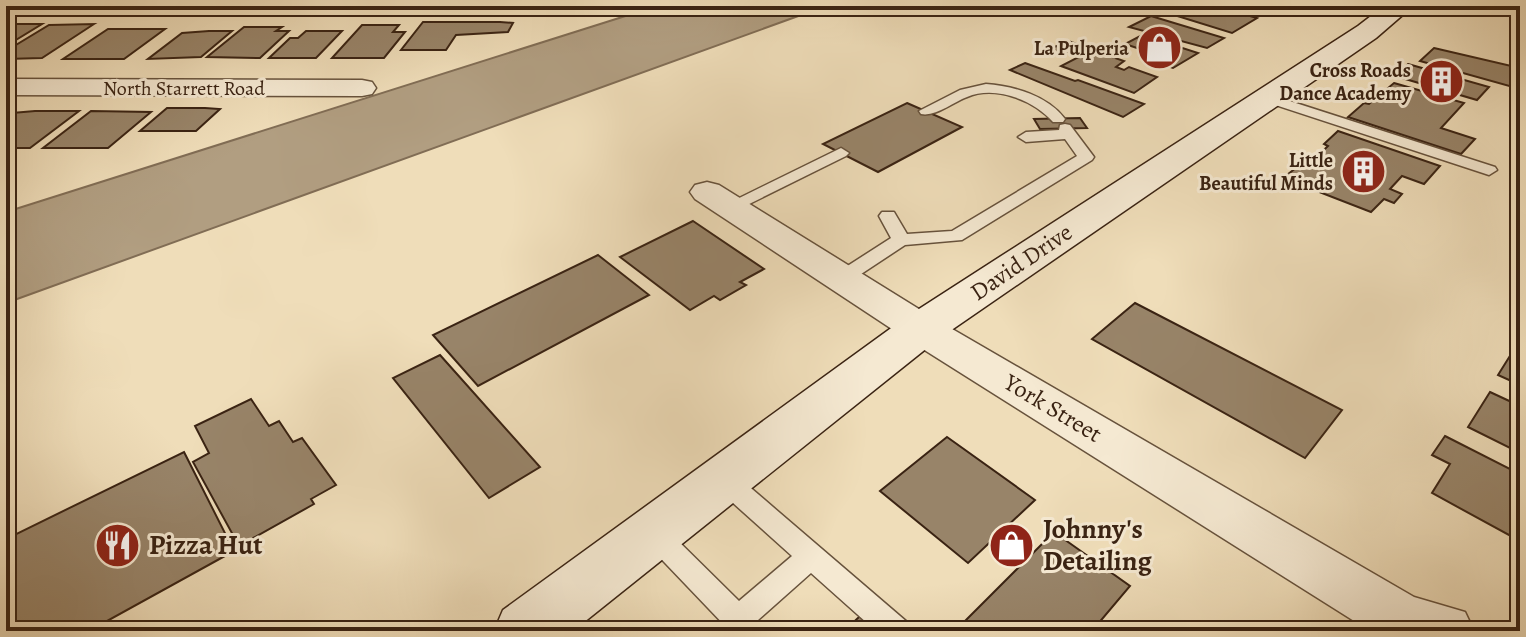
<svg xmlns="http://www.w3.org/2000/svg" width="1526" height="637" viewBox="0 0 1526 637" font-family="Alegreya,serif">
  <style>
    .water { fill: #b19e81; stroke: #816d55; stroke-width: 2 }
    .building { fill: #988469; stroke: #3a2313; stroke-width: 2 }
    .lines { fill: none; stroke-linecap: round; stroke-linejoin: round }
    .service-casing { stroke: #67523c; stroke-width: 3 }
    .minor-casing { stroke: #67523c; stroke-width: 3 }
    .secondary-casing { stroke: #3a2313; stroke-width: 3 }
    .service { fill: #f5e9d2; fill-rule: evenodd }
    .minor { fill: #f5e9d2; fill-rule: evenodd }
    .secondary { fill: #f5e9d2; fill-rule: evenodd }
    .labels { text-anchor: middle; dominant-baseline: central; stroke-width: 6; stroke-linejoin: round; paint-order: stroke }
    .far-poi-label { font-size: 20px; font-weight: bold; fill: #3a2313; stroke: #f5e9d2; text-anchor: end }
    .far-street-label { font-size: 20px; fill: #3a2313; stroke: #f5e9d2 }
    .street-label { font-size: 24px; fill: #3a2313; stroke: #f5e9d2 }
    .near-poi-label { font-size: 28px; font-weight: bold; fill: #3a2313; stroke: #f5e9d2; text-anchor: start }
  </style>
  <rect width="100%" height="100%" fill="#efddb9"/>
  <filter id="stains"><feTurbulence type="fractalNoise" baseFrequency=".0025" numOctaves="4"/><feColorMatrix values="0 0 0 0 .2 0 0 0 0 .09 0 0 0 0 .02 0 0 0 .5 -.17"/></filter>
  <radialGradient id="worn" r=".72"><stop offset=".6" stop-color="#630" stop-opacity="0"/><stop offset="1" stop-color="#630" stop-opacity=".3"/></radialGradient>
  <!-- water -->
  <polygon class="water" points="657,6 826,6 6,303 6,212"/>
  <!-- building -->
  <g class="building">
    <polygon points="293,6 321,6 313,13 285,13"/>
    <polygon points="1166,6 1215,6 1257,18 1232,33 1158,10"/>
    <polygon points="1225,6 1277,6 1260,16"/>
    <polygon points="1478,6 1520,6 1520,16"/>
    <polygon points="1151,16 1224,38 1207,48 1129,27"/>
    <polygon points="423,22 500,22 513,23 508,32 456,35 446,50 401,50"/>
    <polygon points="17,24 42,24 6,46 6,26"/>
    <polygon points="94,24 42,58 6,59 6,51 49,25"/>
    <polygon points="362,25 399,25 393,32 405,32 384,58 332,58"/>
    <polygon points="244,27 282,27 276,31 289,31 260,58 207,57"/>
    <polygon points="108,29 165,29 124,59 63,59"/>
    <polygon points="209,31 232,31 201,57 148,59 182,33"/>
    <polygon points="306,31 342,31 316,58 269,58 290,38 298,38"/>
    <polygon points="1142,35 1198,53 1173,68 1141,57 1149,52 1125,44"/>
    <polygon points="1068,41 1080,45 1061,55 1048,50"/>
    <polygon points="1434,48 1520,68 1520,89 1420,61"/>
    <polygon points="1092,50 1124,61 1116,67 1124,70 1129,67 1157,77 1134,93 1061,66"/>
    <polygon points="1025,63 1075,81 1078,80 1144,104 1123,117 1010,70"/>
    <polygon points="1408,64 1489,87 1477,100 1395,76"/>
    <polygon points="1394,83 1464,103 1441,128 1475,139 1461,154 1348,117 1364,103 1369,104"/>
    <polygon points="907,103 962,127 878,172 823,144"/>
    <polygon points="167,108 205,108 220,109 196,131 140,131"/>
    <polygon points="35,111 79,111 30,148 6,148 6,117 12,113"/>
    <polygon points="91,111 151,112 108,148 43,148"/>
    <polygon points="1080,118 1087,128 1040,129 1034,119"/>
    <polygon points="1338,131 1440,166 1424,184 1402,176 1390,189 1402,194 1394,203 1384,199 1371,212 1283,178 1301,164 1307,166 1328,146 1324,144"/>
    <polygon points="693,221 764,269 740,282 746,285 720,300 714,296 690,310 620,257"/>
    <polygon points="598,255 649,295 478,386 433,335"/>
    <polygon points="1135,303 1342,410 1305,458 1092,339"/>
    <polygon points="1518,343 1520,344 1520,385 1498,375"/>
    <polygon points="440,355 540,467 489,498 393,378"/>
    <polygon points="1490,392 1520,406 1520,453 1468,427"/>
    <polygon points="251,399 269,426 279,421 293,442 302,438 336,485 311,499 314,504 239,546 193,462 209,453 195,426"/>
    <polygon points="1445,436 1520,474 1520,541 1432,493 1450,464 1432,455"/>
    <polygon points="947,437 1035,500 968,563 880,491"/>
    <polygon points="184,452 234,551 89,631 6,631 6,539"/>
    <polygon points="1054,532 1130,586 1092,631 955,631"/>
    <polygon points="860,616 876,631 844,631"/>
  </g>
  <g class="lines">
    <defs>
      <g id="service">
        <path d="M986 84C1014 86 1048 96 1065 119L1063 122H1053C1034 100 995 85 967 97 953 102 936 117 921 114L919 111 960 90Z"/>
        <polygon points="1268,94 1495,167 1497,170 1489,175 1483,173 1263,101 1263,95"/>
        <polygon points="1065,124 1070,125 1094,157 1092,160 962,240 905,245 849,282 835,282 833,278 835,274 891,238 879,216 882,212 894,212 907,234 952,231 1077,156 1065,139 1026,142 1018,137 1026,132 1059,130 1060,125"/>
        <polygon points="841,148 849,153 846,156 735,211 729,212 721,207"/>
        <polygon points="722,468 731,471 907,622 911,631 876,631 811,573 758,620 763,631 730,631 645,542 641,534 645,526 654,523 663,526 739,601 792,556 713,485 710,478 713,471"/>
      </g>
      <g id="minor">
        <polygon points="6,79 362,80 372,82 376,88 372,94 362,96 6,95"/>
        <polygon points="707,182 719,185 935,319 1414,597 1465,612 1474,631 1370,631 907,339 695,199 690,192 695,185"/>
      </g>
      <polygon id="secondary" points="1384,6 1413,6 1376,38 937,340 573,631 494,631 503,610 905,318 1358,26"/>
    </defs>
    <!-- service casing -->
    <use href="#service" class="service-casing"/>
    <!-- minor casing -->
    <use href="#minor" class="minor-casing"/>
    <!-- secondary casing -->
    <use href="#secondary" class="secondary-casing"/>
    <!-- service -->
    <use href="#service" class="service"/>
    <!-- minor -->
    <use href="#minor" class="minor"/>
    <!-- secondary -->
    <use href="#secondary" class="secondary"/>
  </g>
  <!-- icons -->
  <defs>
    <symbol id="shop-disc" viewBox="-11 -11 22 22"><circle r="9.5" fill="#8f2418" stroke="#f5e9d2"/><path d="M-5-2.5h2.3a2.7 3.5 0 0 1 5.4 0H5L5.5 6h-11ZM-1.5-2.5h3a1.5 2.3 0 0 0-3 0Z" fill="#fff"/></symbol>
    <symbol id="building-disc" viewBox="-11 -11 22 22"><circle r="9.5" fill="#8f2418" stroke="#f5e9d2"/><path d="M-4-6H4V6H1V3H-1V6H-4ZM-2.5-4.3h1.7v1.8h-1.7ZM.8-4.3h1.7v1.8H.8ZM-2.5-1h1.7V.8h-1.7ZM.8-1h1.7V.8H.8Z" fill="#fff"/></symbol>
    <symbol id="restaurant-disc" viewBox="-11 -11 22 22"><circle r="9.5" fill="#8f2418" stroke="#f5e9d2"/><path d="M-5-6h1v4h1v-4h1v4h1v-4h1v5L-1.5 .5V6h-2V.5L-5-1ZM5-6V6H3V1.5H1.5Q1.5-4 5-6Z" fill="#fff"/></symbol>
  </defs>
  <g fill-rule="evenodd">
    <use href="#shop-disc" x="1134" y="22" width="51" height="51"/>
    <use href="#building-disc" x="1416" y="56" width="51" height="51"/>
    <use href="#building-disc" x="1338" y="146" width="51" height="51"/>
    <use href="#restaurant-disc" x="92" y="520" width="51" height="51"/>
    <use href="#shop-disc" x="986" y="520" width="51" height="51"/>
  </g>
  <g class="labels">
    <!-- far-poi labels -->
    <g class="far-poi-label">
      <text x="1129" y="48">La Pulperia</text>
      <text x="1411" y="70">Cross Roads<tspan x="1411" dy="23">Dance Academy</tspan></text>
      <text x="1333" y="160">Little<tspan x="1333" dy="23">Beautiful Minds</tspan></text>
    </g>
    <!-- far-street labels -->
    <g class="far-street-label">
      <text x="184" y="88">North Starrett Road</text>
    </g>
    <!-- street labels -->
    <g class="street-label">
      <text transform="translate(1021 262) rotate(-34)">David Drive</text>
      <text transform="translate(1053 408) rotate(31)">York Street</text>
    </g>
    <!-- near-poi labels -->
    <g class="near-poi-label">
      <text x="1043" y="529">Johnny's<tspan x="1043" dy="32">Detailing</tspan></text>
      <text x="149" y="545">Pizza Hut</text>
    </g>
  </g>
  <!-- margin -->
  <rect width="1526" height="637" fill="none" stroke="#efddb9" stroke-width="32"/>
  <rect x="8" y="8" width="1510" height="621" fill="none" stroke="#3a2313" stroke-width="4"/>
  <rect x="16" y="16" width="1494" height="605" fill="none" stroke="#3a2313" stroke-width="2"/>
  <rect width="100%" height="100%" filter="url(#stains)"/>
  <rect width="100%" height="100%" fill="url(#worn)"/>
</svg>
